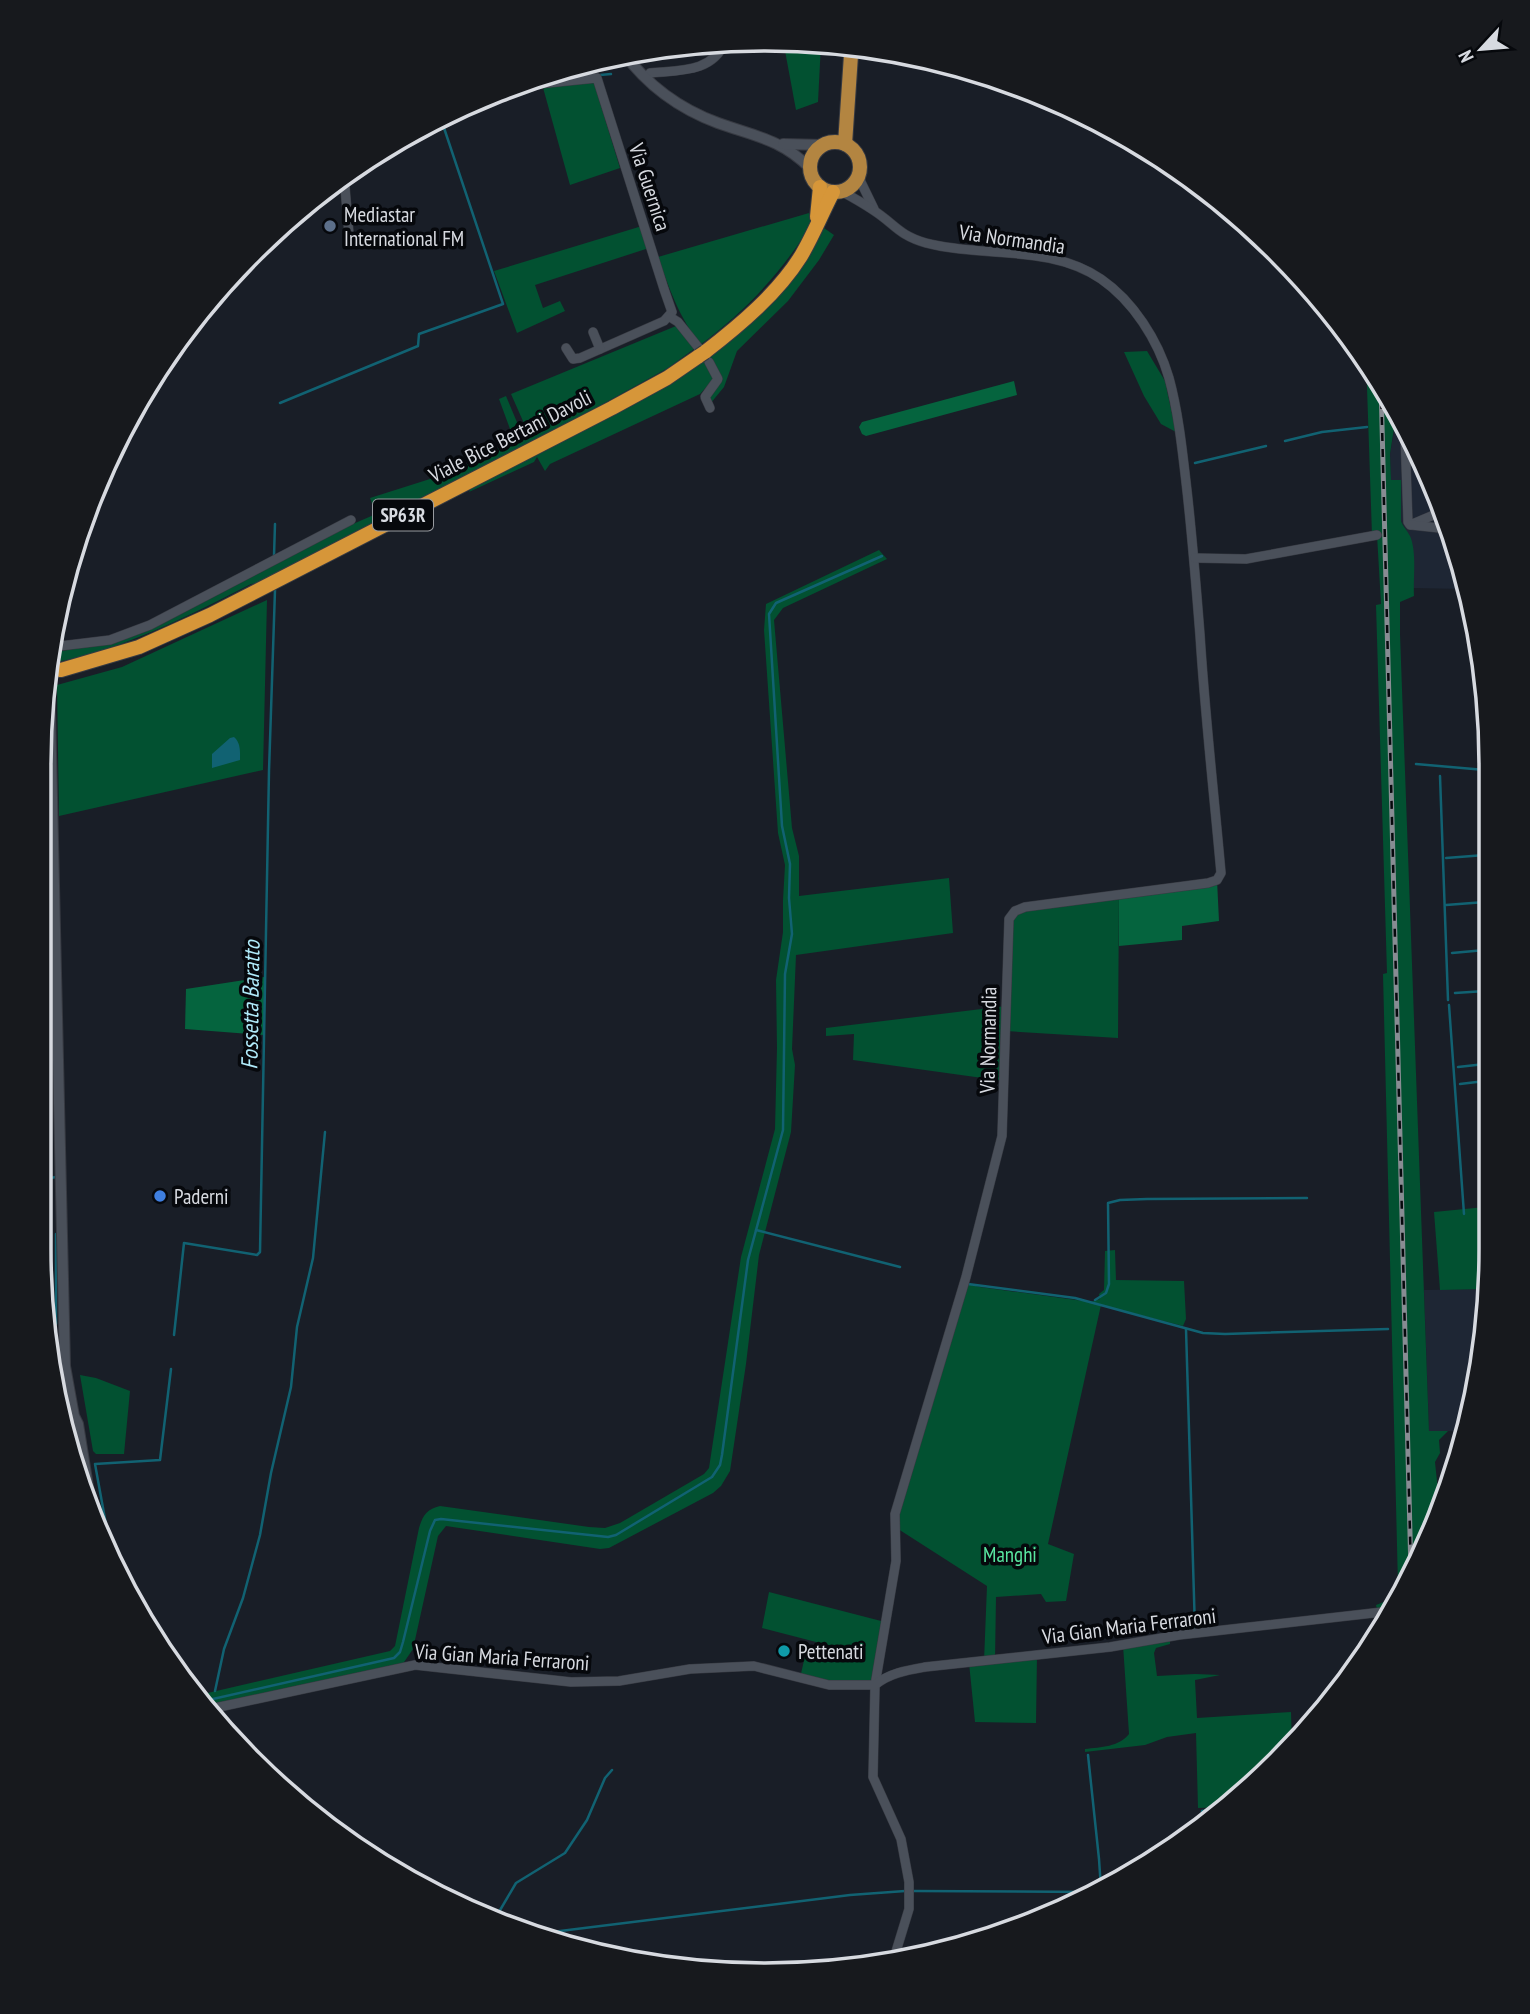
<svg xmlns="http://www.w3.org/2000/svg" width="1530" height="2014" viewBox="0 0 1530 2014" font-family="'PT Sans Narrow',sans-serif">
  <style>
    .built { fill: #1e2634 }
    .green { fill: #025131 }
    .forest { fill: #05643e }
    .water { fill: #116272 }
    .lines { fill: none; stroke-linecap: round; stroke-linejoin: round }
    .stream { stroke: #116272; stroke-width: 2.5 }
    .trunk-tunnel { stroke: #363a43; stroke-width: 14; stroke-dasharray: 14 7; stroke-linecap: butt }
    .minor-casing { stroke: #373a42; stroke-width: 10 }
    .tertiary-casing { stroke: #373a42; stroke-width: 12 }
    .primary-casing { stroke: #373a42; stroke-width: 16 }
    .trunk-casing { stroke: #373a42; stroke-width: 16 }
    .minor { stroke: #4a505a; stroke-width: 9 }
    .tertiary { stroke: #4a505a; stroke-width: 10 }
    .primary { stroke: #b38541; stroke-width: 14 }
    .trunk { stroke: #d69639; stroke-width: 14 }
    .rail-casing { stroke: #888c93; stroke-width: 5 }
    .rail { stroke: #06080c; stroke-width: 2.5; stroke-dasharray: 8; stroke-linecap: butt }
    .trunk-bridge-casing { stroke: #373a42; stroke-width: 16; stroke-linecap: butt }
    .trunk-bridge { stroke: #d69639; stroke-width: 14 }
    .service-dot { fill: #5c6f8a; stroke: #06080c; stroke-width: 2.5 }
    .shop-dot { fill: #3f7fe0; stroke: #06080c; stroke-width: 2.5 }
    .culture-dot { fill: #0f9aa8; stroke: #06080c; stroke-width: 2.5 }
    .labels { text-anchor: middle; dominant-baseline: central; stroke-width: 7; stroke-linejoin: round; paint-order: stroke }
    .shield { fill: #06080c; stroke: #989ba0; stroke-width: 2 }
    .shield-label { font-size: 19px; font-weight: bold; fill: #d7dae0 }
    .street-label { font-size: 21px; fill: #d7dae0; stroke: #06080c }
    .poi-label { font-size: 21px; fill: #d7dae0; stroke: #06080c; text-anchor: start }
    .park-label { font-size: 21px; fill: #58e49f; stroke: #06080c }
    .water-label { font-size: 23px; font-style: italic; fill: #b0ebfa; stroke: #06080c }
    .rim { fill: none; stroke: #d7dae0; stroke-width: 3.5 }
  </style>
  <rect width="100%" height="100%" fill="#191e27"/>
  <!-- built -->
  <g class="built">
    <polygon points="1401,426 1453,531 1466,589 1413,588 1412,545 1401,521 1401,481 1391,481 1390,454 1394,430"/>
    <polygon points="1485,1289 1485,1344 1462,1431 1429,1431 1424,1290"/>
    <polygon points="55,1371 57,1371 79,1476 63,1437"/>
  </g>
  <!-- green -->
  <g class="green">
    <polygon points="783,40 821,44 818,102 796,110"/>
    <polygon points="590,63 593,74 552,79 552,74"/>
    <polygon points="547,76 548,84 594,83 620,168 570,185 542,84 509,87"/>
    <path d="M809 213 814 220C783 271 748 309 700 345 679 316 670 291 658 257Z"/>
    <polygon points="642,226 649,248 535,285 543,308 560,301 565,311 517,333 494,271"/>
    <polygon points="824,228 834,235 819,260 788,301 737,351 724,387 710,404 708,398 720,377 714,364 713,380 700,394 550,464 545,471 537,457 534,462 469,492 473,485 671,383 719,350 805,261"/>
    <path d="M676 326 694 349 668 368 603 404 258 583 251 584C188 616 127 648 57 662L56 652 112 642 346 527 376 514 370 498 452 472 514 440 499 399 506 396 524 439 530 437 511 394Z"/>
    <polygon points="1147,351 1165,381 1176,432 1161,424 1144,396 1124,352"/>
    <path d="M1366 358 1396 415 1390 454 1391 480H1401V521C1403 527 1407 530 1410 536 1417 552 1413 578 1414 596L1400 602V634L1429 1431H1448L1439 1440 1440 1453 1435 1462 1438 1491 1445 1496 1436 1527 1393 1608 1377 1609 1376 1605 1394 1598 1398 1586 1383 974 1387 973 1376 605 1381 604 1377 535H1372Z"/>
    <path d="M879 550 887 559 783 608 774 620 792 828 799 856V896L949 878 953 933 796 955 792 1049 795 1065 791 1132 759 1255 746 1364 730 1471 721 1486 713 1493 609 1548 600 1549 446 1526 438 1536 413 1649 400 1668 209 1707 199 1695 390 1651 395 1646 419 1528C423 1515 427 1509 440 1506L589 1527 605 1528 620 1523 704 1474 709 1468 741 1257 775 1129 777 1048 776 980 783 932V900L785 865 778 833 764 630 766 604Z"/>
    <polygon points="267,600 263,770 59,816 57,685 122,667"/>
    <polygon points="1119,895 1118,1038 1006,1031 1004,1081 853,1060 854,1034 826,1036 826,1028 1006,1006 1012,913"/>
    <polygon points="1485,1207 1485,1289 1440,1290 1434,1212"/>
    <polygon points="1115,1250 1116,1280 1184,1281 1186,1319 1183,1326 1101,1305 1048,1544 1074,1554 1066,1601 1046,1602 1041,1594 996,1597 995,1660 1037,1655 1036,1723 975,1722 969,1663 984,1661 987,1586 895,1527 964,1283 980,1287 1091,1302 1100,1299 1099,1294 1104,1290 1105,1251"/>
    <polygon points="80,1375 96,1378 130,1391 124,1454 96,1454 93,1451"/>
    <polygon points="769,1592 885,1622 875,1685 852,1686 800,1678 805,1656 813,1658 816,1642 762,1628"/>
    <path d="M1170 1636V1644L1156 1648 1154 1653 1157 1676 1195 1674 1220 1675 1195 1680 1197 1718 1291 1712 1292 1747 1279 1762 1224 1807 1198 1808 1196 1733 1167 1737 1145 1745 1085 1752V1749C1101 1747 1119 1747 1129 1734L1123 1645Z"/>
  </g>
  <!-- forest -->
  <g class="forest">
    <polygon points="1014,381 1017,395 866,436 862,434 859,427 862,422"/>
    <polygon points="1217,880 1219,921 1182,926 1182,940 1119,946 1119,895"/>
    <polygon points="264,977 264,1035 185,1029 186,989"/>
  </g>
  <!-- water -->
  <path class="water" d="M234 737C241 743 240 752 240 760L212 768V754L230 738Z"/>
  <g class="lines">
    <!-- stream -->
    <g class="stream">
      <polyline points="600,75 611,74"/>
      <polyline points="280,403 418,346 419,334 503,304 441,119"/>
      <polyline points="1395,422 1397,418"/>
      <polyline points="1285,441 1322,432 1367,427"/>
      <polyline points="1195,463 1266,446"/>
      <polyline points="274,556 275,524"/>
      <polyline points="44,704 49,901"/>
      <polyline points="1416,764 1485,770"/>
      <polyline points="1440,776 1448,1000"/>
      <polyline points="1446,858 1485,855"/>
      <polyline points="1446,905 1485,902"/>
      <polyline points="1452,953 1485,950"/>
      <polyline points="1455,993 1485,991"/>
      <polyline points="1449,1005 1464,1214"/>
      <polyline points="1458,1067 1485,1064"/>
      <polyline points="1460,1084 1485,1081"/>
      <polyline points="39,1180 56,1177"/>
      <polyline points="756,1230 900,1267"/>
      <polyline points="56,1234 56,1324"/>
      <polyline points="968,1284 1075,1298 1203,1333 1225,1334 1388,1329"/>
      <polyline points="1095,1300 1106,1293 1109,1284 1108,1203 1120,1200 1147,1199 1307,1198"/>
      <polyline points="1186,1329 1195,1630"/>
      <polyline points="174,1335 184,1243 257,1255 260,1252 269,771 275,590"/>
      <polyline points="111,1552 95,1464 160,1460 171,1369"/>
      <polyline points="215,1691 224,1649 243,1598 260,1535 271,1473 291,1387 297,1327 313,1258 325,1132"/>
      <polyline points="204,1701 394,1658 400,1652 403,1642 430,1531 435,1520 441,1519 608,1537 616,1535 712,1477 720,1465 722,1455 748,1260 783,1130 785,974 792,934 789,898 790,864 782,826 769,614 776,603 882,556"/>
      <polyline points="1088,1755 1099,1859 1101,1889"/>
      <polyline points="1202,1826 1202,1811 1223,1809"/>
      <polyline points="914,1891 1096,1892"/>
      <polyline points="496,1917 516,1883 565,1853 587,1820 605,1778 612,1770"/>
      <polyline points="536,1934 850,1895 905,1891"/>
      <polyline points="897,1953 914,1956"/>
    </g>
    <!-- trunk-tunnel -->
    <polyline class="trunk-tunnel" points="47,673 61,670"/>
    <defs>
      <g id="minor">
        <path d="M650 73C679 70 712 73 725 42"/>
        <polyline points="508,87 597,78 664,289 672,312 664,321 580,358 573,359 566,348"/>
        <polyline points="344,176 349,234"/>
        <polyline points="858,176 874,209"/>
        <path d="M841 191C852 197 863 203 873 210 895 224 898 235 926 243 983 258 1050 244 1101 279 1133 301 1158 340 1169 378 1178 411 1182 447 1186 482 1192 533 1196 584 1200 635 1205 715 1214 794 1221 873L1217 880 1208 883 1025 907 1015 911 1009 919 1002 1136 966 1277 895 1514 896 1561 875 1685 873 1777 901 1839 909 1882V1909L894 1958"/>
        <polyline points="670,317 678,322 698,347"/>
        <polyline points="593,332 600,349"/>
        <polyline points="709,362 718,379 705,397 710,408"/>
        <polyline points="1405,435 1408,522 1410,525 1443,511"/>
        <polyline points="1411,525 1439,528 1441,512"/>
        <polyline points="1195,558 1246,559 1377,535"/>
        <polyline points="52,647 110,640 150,625 351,520"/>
        <path d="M210 1709 415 1665 571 1682 619 1681 690 1669 754 1666 829 1685H875C889 1673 908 1670 925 1667L1110 1647 1179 1635 1391 1611"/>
      </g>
      <g id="tertiary">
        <path d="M623 52C647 85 680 109 718 123 754 136 781 139 810 168"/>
        <polyline points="783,144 823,145"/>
        <polyline points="46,683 50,710 65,1366 74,1416 78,1424 91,1505"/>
      </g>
      <g id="primary">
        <circle cx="835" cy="167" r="25"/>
        <polyline points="845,144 851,55"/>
      </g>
      <g id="trunk">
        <polyline points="817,217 820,187"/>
        <path d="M705 352C740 325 778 293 801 256 813 236 822 213 833 192"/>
        <polyline points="61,670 139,647 210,615 612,408 667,378 699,356"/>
      </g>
    </defs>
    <!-- minor casing -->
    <use href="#minor" class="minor-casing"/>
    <!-- tertiary casing -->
    <use href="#tertiary" class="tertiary-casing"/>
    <!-- primary casing -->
    <use href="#primary" class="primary-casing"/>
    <!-- trunk casing -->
    <use href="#trunk" class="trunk-casing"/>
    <!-- minor -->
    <use href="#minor" class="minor"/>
    <!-- tertiary -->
    <use href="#tertiary" class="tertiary"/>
    <!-- primary -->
    <use href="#primary" class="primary"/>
    <!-- trunk -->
    <use href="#trunk" class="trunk"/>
    <defs>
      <polyline id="rail" points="1381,385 1411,1573"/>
    </defs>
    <!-- rail casing -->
    <use href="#rail" class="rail-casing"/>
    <!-- rail -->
    <use href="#rail" class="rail"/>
    <defs>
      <polyline id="trunk-bridge" points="699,356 705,352"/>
    </defs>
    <!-- trunk-bridge casing -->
    <use href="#trunk-bridge" class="trunk-bridge-casing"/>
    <!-- trunk-bridge -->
    <use href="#trunk-bridge" class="trunk-bridge"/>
  </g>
  <!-- markers -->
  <circle class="service-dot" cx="330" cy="226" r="7"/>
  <circle class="shop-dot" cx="160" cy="1196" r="7"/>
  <circle class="culture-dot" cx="784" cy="1651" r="7"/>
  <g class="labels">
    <!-- shield labels -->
    <rect class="shield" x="373" y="499.5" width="60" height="31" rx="5"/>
    <g class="shield-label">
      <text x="403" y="515">SP63R</text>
    </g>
    <!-- street labels -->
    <g class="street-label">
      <text transform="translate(650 187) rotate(72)">Via Guernica</text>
      <text transform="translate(1012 239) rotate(8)">Via Normandia</text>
      <text transform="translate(510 436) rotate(-27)">Viale Bice Bertani Davoli</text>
      <text transform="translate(988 1040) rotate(-89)">Via Normandia</text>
      <text transform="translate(1129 1626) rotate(-7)">Via Gian Maria Ferraroni</text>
      <text transform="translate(502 1657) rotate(4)">Via Gian Maria Ferraroni</text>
    </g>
    <!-- poi labels -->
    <g class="poi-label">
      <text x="344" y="214">Mediastar<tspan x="344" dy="24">International FM</tspan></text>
      <text x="174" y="1196">Paderni</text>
      <text x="798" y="1651">Pettenati</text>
    </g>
    <!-- park labels -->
    <g class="park-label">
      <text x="1010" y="1554">Manghi</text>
    </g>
    <!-- water labels -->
    <g class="water-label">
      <text transform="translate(250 1005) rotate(-89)">Fossetta Baratto</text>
    </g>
  </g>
  <!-- crop -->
  <path d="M0 0H1530V2014H0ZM765 51H765A714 714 0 0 1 1479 765V1249A714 714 0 0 1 765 1963H765A714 714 0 0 1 51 1249V765A714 714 0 0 1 765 51Z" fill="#17191d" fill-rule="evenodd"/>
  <path class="rim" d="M765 51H765A714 714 0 0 1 1479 765V1249A714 714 0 0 1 765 1963H765A714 714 0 0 1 51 1249V765A714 714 0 0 1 765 51Z"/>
  <!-- north arrow -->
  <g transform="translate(1481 49) rotate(244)" stroke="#06080c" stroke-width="5" paint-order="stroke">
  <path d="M0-5L12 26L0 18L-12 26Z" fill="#d7dae0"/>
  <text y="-10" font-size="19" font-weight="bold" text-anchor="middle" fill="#d7dae0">N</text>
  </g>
</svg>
